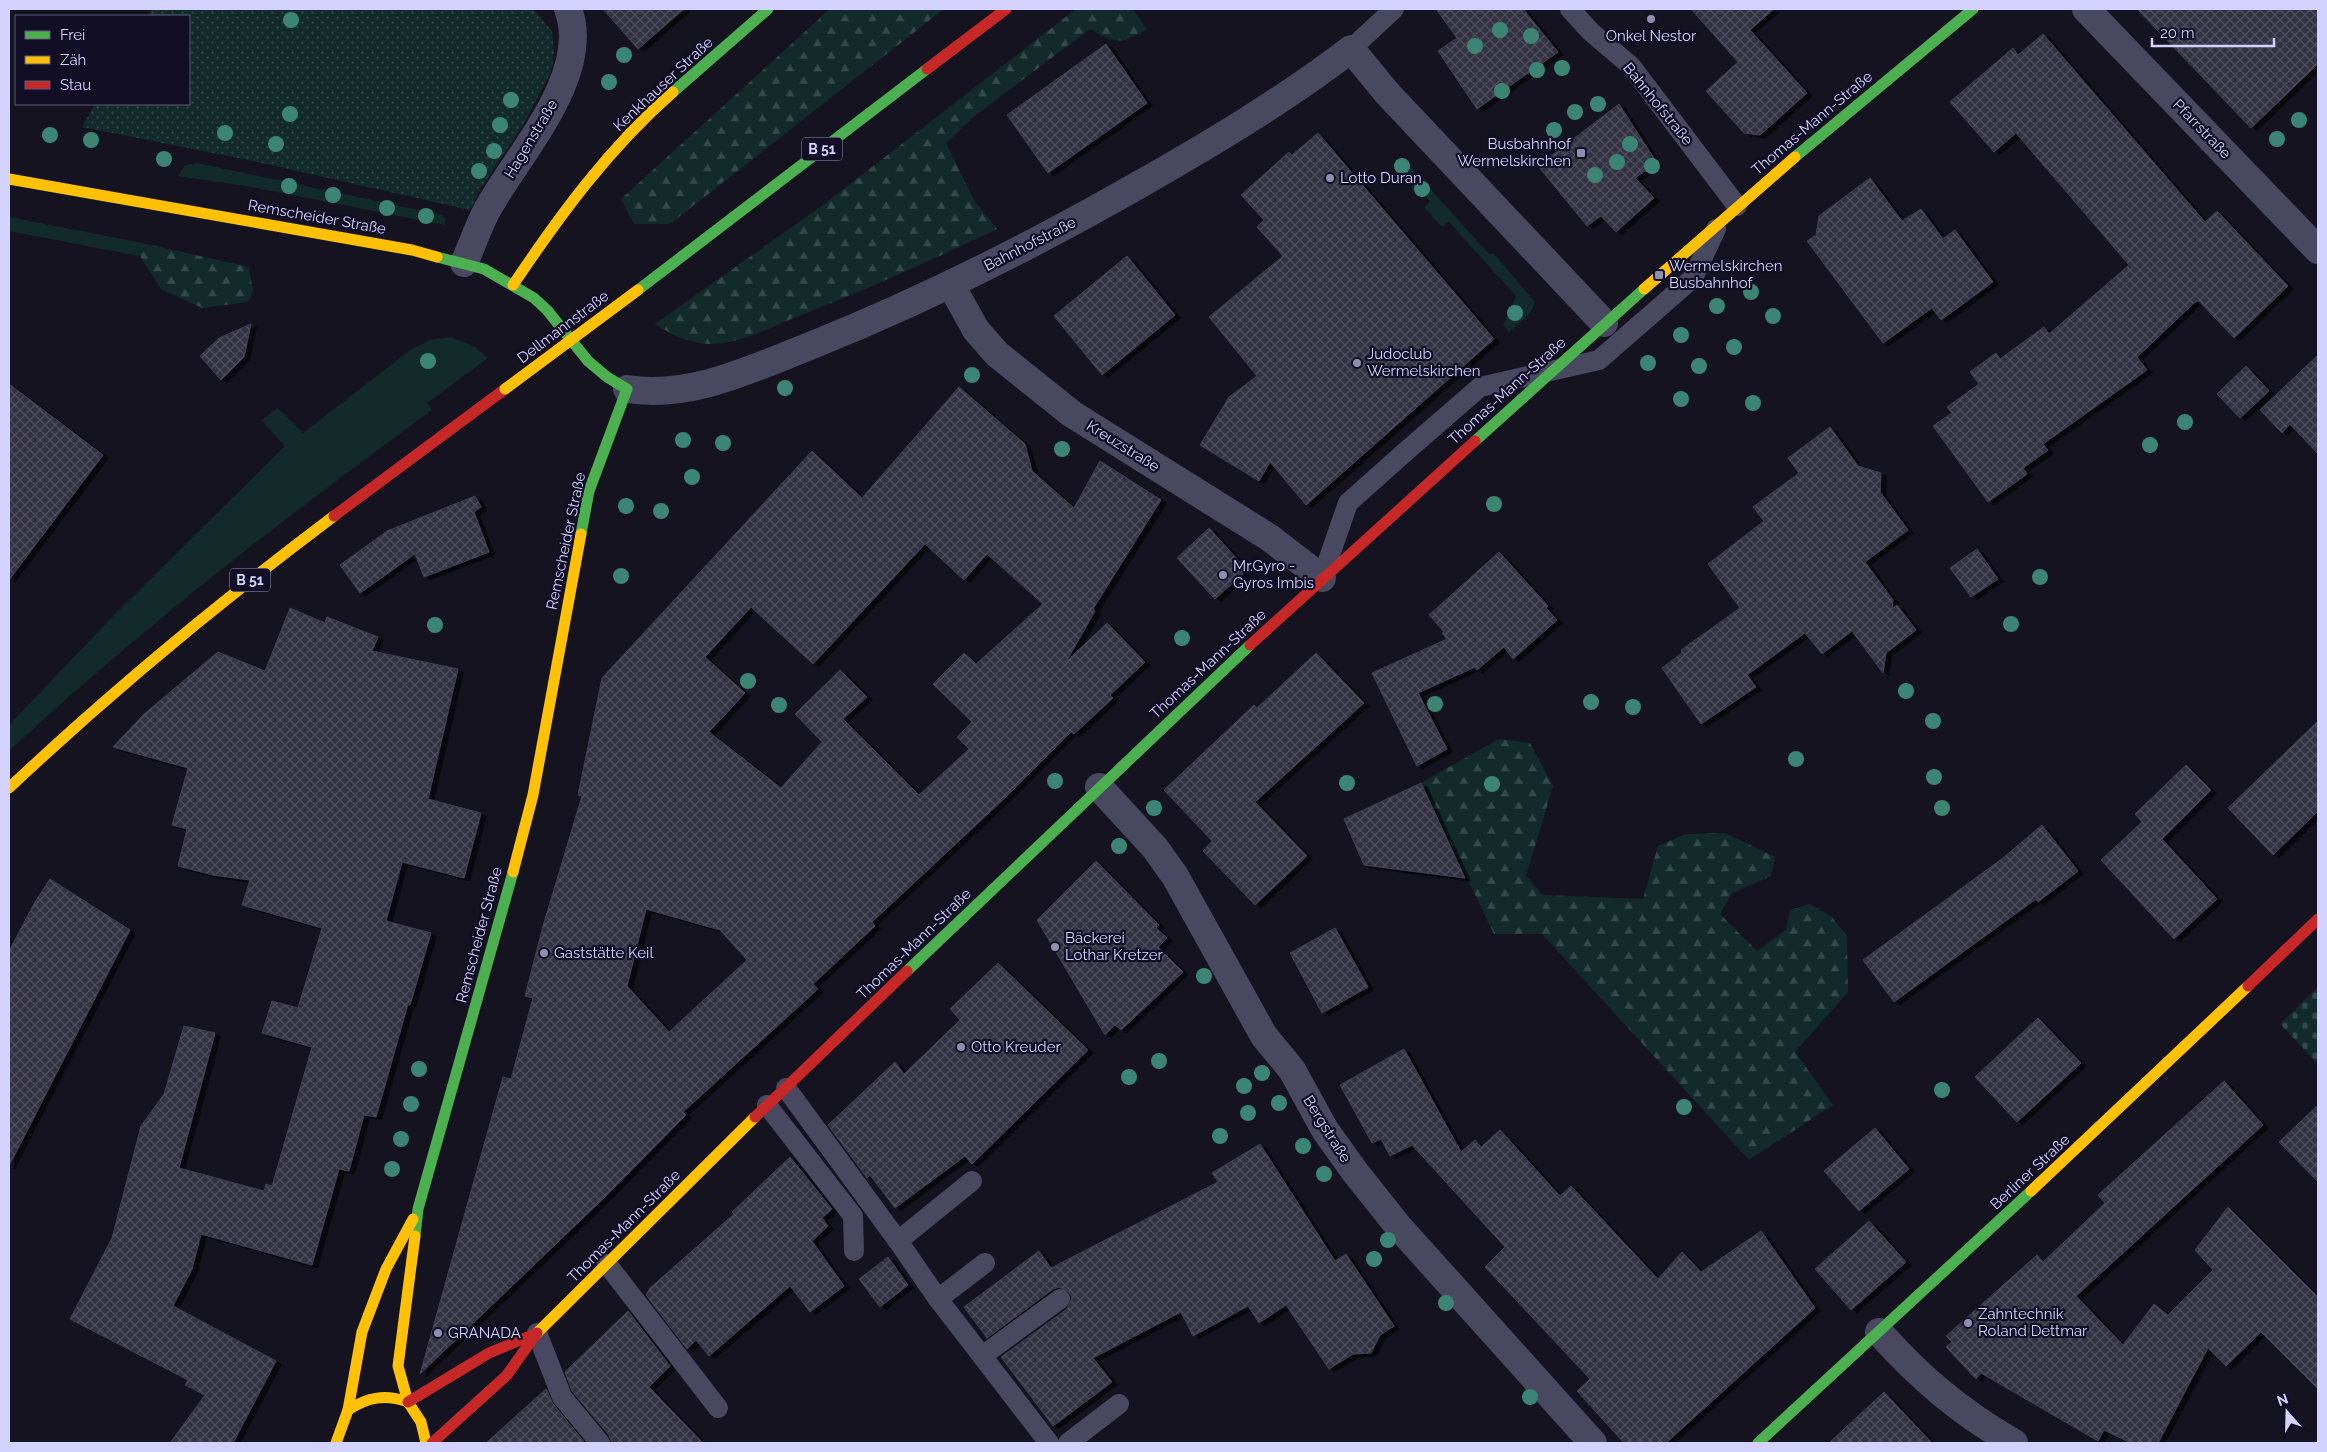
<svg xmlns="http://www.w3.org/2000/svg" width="2327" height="1452" viewBox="0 0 2327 1452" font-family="Raleway,sans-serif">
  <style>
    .grass { fill: #122b2a }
    .forest { fill: url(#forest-firs) }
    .cemetery { fill: url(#cemetery-stones) }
    .park { fill: url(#park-dots) }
    .building { fill: url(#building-cross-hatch); stroke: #403e54; fill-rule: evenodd; filter: url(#shadow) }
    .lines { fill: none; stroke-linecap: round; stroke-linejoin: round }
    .lane { stroke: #484861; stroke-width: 20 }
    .street { stroke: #484861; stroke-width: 28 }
    .fast { stroke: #4caf50; stroke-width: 11 }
    .slow { stroke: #ffc107; stroke-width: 11 }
    .jam { stroke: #c62828; stroke-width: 11 }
    .slow-bridge { stroke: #ffc107; stroke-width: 11 }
    .tree { fill: #3c8574 }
    .poi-dot { fill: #918fb1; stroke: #110e25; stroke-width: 2 }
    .labels { text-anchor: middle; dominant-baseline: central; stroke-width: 4.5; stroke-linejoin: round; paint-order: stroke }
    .shield { fill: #110e25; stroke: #9a97be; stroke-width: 1 }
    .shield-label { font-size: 14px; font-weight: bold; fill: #d4d2ff }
    .poi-label { font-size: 15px; fill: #d4d2ff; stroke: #110e25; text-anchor: start }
    .street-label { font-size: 15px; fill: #d4d2ff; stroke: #110e25 }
  </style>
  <defs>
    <pattern id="forest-firs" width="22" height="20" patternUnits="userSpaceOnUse" patternTransform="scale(1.25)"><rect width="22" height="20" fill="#122b2a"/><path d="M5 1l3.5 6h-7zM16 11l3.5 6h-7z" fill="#34494a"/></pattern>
    <pattern id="cemetery-stones" width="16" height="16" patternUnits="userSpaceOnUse" patternTransform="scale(1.25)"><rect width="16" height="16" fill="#122b2a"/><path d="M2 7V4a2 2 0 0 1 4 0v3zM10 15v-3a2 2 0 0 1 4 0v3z" fill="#34494a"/></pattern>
    <pattern id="park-dots" width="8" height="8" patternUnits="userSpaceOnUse" patternTransform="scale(1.25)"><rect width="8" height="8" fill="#122b2a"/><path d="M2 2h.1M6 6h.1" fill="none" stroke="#34494a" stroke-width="1.8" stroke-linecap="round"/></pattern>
    <pattern id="building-cross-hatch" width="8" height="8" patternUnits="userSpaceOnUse" patternTransform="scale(1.25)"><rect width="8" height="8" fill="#333142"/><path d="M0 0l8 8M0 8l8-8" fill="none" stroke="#504e5e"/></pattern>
    <filter id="shadow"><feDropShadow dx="5.5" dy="3" stdDeviation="0" flood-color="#0009"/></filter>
  </defs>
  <rect width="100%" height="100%" fill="#151320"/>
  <!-- grass -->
  <g class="grass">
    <path d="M1403 159 1489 254H1494L1534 301C1536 313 1517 324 1509 332L1503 325 1516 296 1449 222 1442 227 1424 207 1430 202 1422 191 1412 190 1413 181 1397 164Z"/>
    <polygon points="197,163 442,215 445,219 445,225 246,186 178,176 185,165"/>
    <polygon points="9,217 142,243 140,256 9,231"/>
    <path d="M451 337 475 347 488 358 427 403 432 410C285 517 142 628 9 751V725L116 613 285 446 261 420 278 408 303 433 409 351 430 340Z"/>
  </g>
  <!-- forest -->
  <g class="forest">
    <polygon points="830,9 944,9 670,224 634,224 621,199"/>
    <path d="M1076 9H1132L1147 29C1120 45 1117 44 1090 29L972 118 946 143 975 202 997 229C930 261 861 292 791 319 767 329 735 345 708 344 689 343 670 334 655 324L823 205Z"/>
    <polygon points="142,243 249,267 253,291 248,302 202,308 161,289 140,256"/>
    <polygon points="1499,739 1530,743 1553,786 1526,876 1543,895 1643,899 1658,846 1686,834 1725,833 1775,857 1771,876 1732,893 1720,914 1757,951 1786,930 1790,910 1810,904 1831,916 1847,936 1848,992 1795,1052 1833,1105 1749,1160 1542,934 1494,934 1421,783"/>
  </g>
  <!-- cemetery -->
  <polygon class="cemetery" points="2318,987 2318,1064 2280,1024"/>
  <!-- park -->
  <polygon class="park" points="152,9 533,9 552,31 554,52 551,72 523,125 481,188 470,210 248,160 82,127 95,104 189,104 189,16 148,16"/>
  <!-- building -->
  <g class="building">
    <polygon points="603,9 684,9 638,49"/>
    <polygon points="1436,9 1523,9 1558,52 1477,109 1438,51 1457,38"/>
    <polygon points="1691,9 1774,9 1750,30 1807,93 1760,135 1744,133 1706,91 1738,62"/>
    <polygon points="2137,9 2318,9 2318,64 2251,128"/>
    <polygon points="2043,34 2205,222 2217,211 2288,286 2234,338 2199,301 2195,302 2137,357 2147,370 2043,444 2048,450 2023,468 2027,474 1988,502 1933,426 1952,413 1947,407 1979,384 1970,372 1996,353 2000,359 2044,327 2049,334 2129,265 2016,133 1994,152 1950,102 2013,48 2018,55"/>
    <polygon points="1106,44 1147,103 1048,173 1007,115"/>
    <polygon points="1619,104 1657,163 1635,178 1654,198 1616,232 1601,216 1587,226 1538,166"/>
    <polygon points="1318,133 1494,339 1306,505 1270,462 1259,481 1200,445 1229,397 1257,376 1209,317 1283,256 1257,227 1264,220 1241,195 1289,152 1292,155"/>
    <polygon points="1870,178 1902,221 1921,209 1943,239 1955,230 1993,282 1941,320 1932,308 1883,343 1807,241 1816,235 1819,216"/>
    <polygon points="1127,256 1175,315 1102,375 1054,316"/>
    <polygon points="251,324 244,357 221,380 200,356 219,338"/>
    <polygon points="2318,355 2318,454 2290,424 2282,433 2260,410"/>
    <polygon points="2246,366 2269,391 2240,418 2217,394"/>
    <polygon points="9,384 103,455 9,580"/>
    <path d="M959 387 1025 444 1032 471 1074 508 1100 461 1161 500 1093 609 1095 611 1066 662 1107 623 1145 662 1110 695 1113 698 1074 734 1071 732 1006 797 872 922 875 926 813 984 818 989 683 1112 686 1115 605 1197 420 1374 503 1077 511 1079 533 998 525 996 543 926 582 796 578 795 602 678 812 451 862 498ZM925 544 964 580 987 554 1043 604 976 664 964 653 933 684 972 722 957 737 969 749 919 795 843 719 867 697 840 670 795 714 822 742 781 788 709 732 745 693 705 657 751 607 813 664ZM646 909 720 930 747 960 669 1032 627 986Z"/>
    <polygon points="1830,427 1858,466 1881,473 1880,492 1908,530 1865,562 1893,600 1892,609 1897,605 1916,630 1886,653 1883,673 1852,631 1822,654 1805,633 1747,675 1756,687 1701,724 1662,668 1682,653 1681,650 1740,608 1708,564 1764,521 1753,507 1799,473 1788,458"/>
    <polygon points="475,496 481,507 474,512 489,552 424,577 415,554 360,593 340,565 387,531"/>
    <polygon points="1209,528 1247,570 1215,599 1177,558"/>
    <polygon points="1977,549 1998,579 1971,597 1950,568"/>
    <polygon points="1499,552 1548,606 1546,608 1557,620 1513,659 1504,647 1477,670 1475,667 1418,693 1447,749 1417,766 1372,673 1447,639 1442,633 1444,632 1429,615"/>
    <polygon points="290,608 325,623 327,617 378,637 372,651 458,669 428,799 481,813 464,878 402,862 386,921 431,933 410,1005 408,1004 376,1117 364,1115 349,1171 339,1169 312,1265 201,1234 192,1269 173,1306 276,1361 233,1443 170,1443 205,1395 185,1385 188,1380 70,1319 112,1238 141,1126 164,1094 184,1026 215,1033 179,1168 264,1191 266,1184 272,1186 312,1047 262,1033 272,1001 298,1008 322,928 242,905 250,880 213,875 178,866 187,829 172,825 188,768 113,747 144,714 218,652 265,671"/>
    <polygon points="1316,653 1364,703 1255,802 1307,856 1255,905 1203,851 1212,841 1164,790 1254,705 1257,708"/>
    <polygon points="2318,721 2318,811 2273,855 2228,808"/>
    <polygon points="2186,765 2211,790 2162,839 2217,899 2174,939 2101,860 2142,822 2135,814"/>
    <polygon points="1421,783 1465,878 1364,865 1344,819"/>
    <polygon points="2042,825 2078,871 2038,902 2036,899 1894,1002 1863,960 2003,858"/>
    <polygon points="1096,861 1159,925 1156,928 1167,938 1158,947 1183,972 1121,1030 1115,1025 1105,1035 1037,920"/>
    <polygon points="50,879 130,930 9,1166 9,951 35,902"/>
    <polygon points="1335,928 1368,987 1322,1013 1290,953"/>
    <polygon points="998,963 1088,1050 972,1164 965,1156 895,1208 870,1175 867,1178 828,1125 895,1062 904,1074 960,1020 950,1009"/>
    <polygon points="2038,1018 2081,1063 2017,1122 1975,1077"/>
    <polygon points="1404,1049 1461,1152 1475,1140 1481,1147 1500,1130 1560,1196 1571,1186 1658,1279 1682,1252 1701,1272 1761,1231 1815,1308 1666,1443 1624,1443 1577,1391 1590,1379 1485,1267 1505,1247 1412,1145 1390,1156 1381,1139 1372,1143 1340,1085"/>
    <polygon points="2224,1081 2263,1125 2076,1296 2123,1345 2154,1304 2168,1315 2213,1270 2195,1250 2228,1207 2318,1297 2318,1389 2261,1332 2226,1366 2208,1348 2158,1443 2131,1443 2104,1430 2098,1441 1981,1373 1976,1379 1946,1347 1952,1342 1946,1336 2037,1255 2043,1262 2105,1203 2098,1195"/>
    <polygon points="2318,1105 2318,1182 2279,1142"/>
    <polygon points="1875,1128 1909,1169 1859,1211 1824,1171"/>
    <polygon points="1260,1144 1335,1261 1346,1254 1394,1326 1380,1335 1371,1353 1353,1354 1329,1369 1286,1305 1259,1323 1248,1306 1193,1336 1181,1312 1093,1358 1112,1382 1053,1426 1001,1357 1067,1309 1072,1298 1069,1292 1059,1287 1053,1289 987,1338 964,1307 1039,1251 1051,1268 1218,1182 1212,1173"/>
    <polygon points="790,1157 832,1209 822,1218 828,1226 812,1241 844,1286 810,1312 790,1286 709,1356 696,1340 687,1349 646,1295 650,1288 734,1214 732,1212"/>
    <polygon points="1869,1221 1906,1262 1851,1310 1815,1269"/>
    <polygon points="888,1257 908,1285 880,1307 859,1279"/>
    <polygon points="628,1311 670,1366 649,1387 703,1443 612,1443 609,1435 572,1391 565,1372"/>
    <polygon points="546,1389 553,1404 585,1443 486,1443"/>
    <polygon points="1884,1392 1932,1443 1829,1443"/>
  </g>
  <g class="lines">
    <!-- lane -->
    <g class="lane">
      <polyline points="1570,9 1591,32 1631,66 1737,206"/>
      <polyline points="1351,49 1394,9"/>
      <polyline points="1323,575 1348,503 1404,453 1480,387 1599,360 1693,278 1716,229"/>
      <polyline points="786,1088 898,1241 972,1181"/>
      <polyline points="767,1105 853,1216 854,1251"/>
      <polyline points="898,1241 938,1299 985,1263"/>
      <polyline points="607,1264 718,1408"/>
      <polyline points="938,1299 982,1356 1060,1299"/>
      <polyline points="537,1333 562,1397 600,1443"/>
      <polyline points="982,1356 1049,1443"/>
      <polyline points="1068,1443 1119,1404"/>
    </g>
    <!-- street -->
    <g class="street">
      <polyline points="2086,9 2318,250"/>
      <path d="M464 263C472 246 478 227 487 210 517 155 593 75 568 9"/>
      <polyline points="951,285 976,330 997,354 1072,414 1270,538 1322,578"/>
      <path d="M627 389C691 399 751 369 810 346 922 301 1030 247 1135 187 1209 145 1283 101 1351 49L1387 93 1604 323"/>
      <polyline points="1099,787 1155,848 1175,876 1264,1036 1292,1070 1325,1130 1355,1172 1398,1226 1593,1443"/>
      <path d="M1879 1332C1920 1378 1960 1412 2014 1443"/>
    </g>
    <!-- fast -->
    <g class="fast">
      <polyline points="673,92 768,9"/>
      <polyline points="1795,157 1973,9"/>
      <polyline points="437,257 484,269 534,298 547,310 588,361 607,377 627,389 589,491 581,534"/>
      <polyline points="638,290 927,69"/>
      <polyline points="1475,441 1644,289"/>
      <polyline points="907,971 1250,645"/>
      <polyline points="415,1236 418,1209 513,872"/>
      <polyline points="1758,1443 2031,1191"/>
    </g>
    <!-- slow -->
    <g class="slow">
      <polyline points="9,179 412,250 437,257"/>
      <path d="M513 285C560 215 609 148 673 92"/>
      <polyline points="1644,289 1795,157"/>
      <path d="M9 788C112 691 221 601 334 516"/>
      <polyline points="513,872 533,795 581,534"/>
      <polyline points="2031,1191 2248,986"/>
      <polyline points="415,1236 398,1366 408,1402 421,1422 426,1443"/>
      <polyline points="536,1334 755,1117"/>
      <path d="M348 1410C368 1397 385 1394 408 1402"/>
      <polyline points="336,1443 348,1410 362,1332 386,1269 413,1219"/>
    </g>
    <!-- jam -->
    <g class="jam">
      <polyline points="927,69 1006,9"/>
      <polyline points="334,516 505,389"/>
      <polyline points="1250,645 1475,441"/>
      <polyline points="2248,986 2318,919"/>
      <polyline points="755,1117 907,971"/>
      <polyline points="408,1402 489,1353 537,1333"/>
      <polyline points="432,1443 507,1375 536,1334"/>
    </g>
    <!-- slow-bridge -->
    <polyline class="slow-bridge" points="505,389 638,290"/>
  </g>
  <!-- trees -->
  <g class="tree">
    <circle cx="291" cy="20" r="8"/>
    <circle cx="1500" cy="30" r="8"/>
    <circle cx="1531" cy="36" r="8"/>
    <circle cx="1475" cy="46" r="8"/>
    <circle cx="624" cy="55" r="8"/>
    <circle cx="1562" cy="68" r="8"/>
    <circle cx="1537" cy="70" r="8"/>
    <circle cx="609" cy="82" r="8"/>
    <circle cx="1502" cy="91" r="8"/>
    <circle cx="511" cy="100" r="8"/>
    <circle cx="1598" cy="104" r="8"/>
    <circle cx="1575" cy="112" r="8"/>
    <circle cx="290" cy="114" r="8"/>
    <circle cx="2299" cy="120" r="8"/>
    <circle cx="500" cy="125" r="8"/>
    <circle cx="1554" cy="130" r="8"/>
    <circle cx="225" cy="133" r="8"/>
    <circle cx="50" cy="135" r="8"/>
    <circle cx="2277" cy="139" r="8"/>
    <circle cx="91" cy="140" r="8"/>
    <circle cx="276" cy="144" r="8"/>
    <circle cx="1630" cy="144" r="8"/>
    <circle cx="494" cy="151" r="8"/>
    <circle cx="164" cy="159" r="8"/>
    <circle cx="1617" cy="162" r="8"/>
    <circle cx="1402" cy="166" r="8"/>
    <circle cx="1652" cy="166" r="8"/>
    <circle cx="479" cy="171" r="8"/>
    <circle cx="1595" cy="175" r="8"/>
    <circle cx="289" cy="186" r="8"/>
    <circle cx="1422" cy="189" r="8"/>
    <circle cx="333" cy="195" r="8"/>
    <circle cx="387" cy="208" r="8"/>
    <circle cx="426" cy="216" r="8"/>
    <circle cx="1751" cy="292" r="8"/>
    <circle cx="1717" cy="306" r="8"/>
    <circle cx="1515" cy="313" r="8"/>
    <circle cx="1773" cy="316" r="8"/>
    <circle cx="1681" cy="335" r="8"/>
    <circle cx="1734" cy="347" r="8"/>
    <circle cx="428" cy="361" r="8"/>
    <circle cx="1648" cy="363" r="8"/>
    <circle cx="1699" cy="366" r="8"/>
    <circle cx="972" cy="375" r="8"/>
    <circle cx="785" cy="388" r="8"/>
    <circle cx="1681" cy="399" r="8"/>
    <circle cx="1753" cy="403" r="8"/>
    <circle cx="2185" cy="422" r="8"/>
    <circle cx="683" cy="440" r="8"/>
    <circle cx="723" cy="443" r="8"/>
    <circle cx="2150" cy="445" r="8"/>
    <circle cx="1062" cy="449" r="8"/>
    <circle cx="692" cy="477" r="8"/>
    <circle cx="1494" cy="504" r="8"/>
    <circle cx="626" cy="506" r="8"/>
    <circle cx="661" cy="511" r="8"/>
    <circle cx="621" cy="576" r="8"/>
    <circle cx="2040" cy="577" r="8"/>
    <circle cx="2011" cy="624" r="8"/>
    <circle cx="435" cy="625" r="8"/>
    <circle cx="1182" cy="638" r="8"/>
    <circle cx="748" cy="681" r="8"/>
    <circle cx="1906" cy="691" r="8"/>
    <circle cx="1591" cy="702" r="8"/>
    <circle cx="1435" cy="704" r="8"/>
    <circle cx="779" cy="705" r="8"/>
    <circle cx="1633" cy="707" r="8"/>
    <circle cx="1933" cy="721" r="8"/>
    <circle cx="1796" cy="759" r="8"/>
    <circle cx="1934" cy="777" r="8"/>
    <circle cx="1055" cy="781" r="8"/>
    <circle cx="1347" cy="783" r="8"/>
    <circle cx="1492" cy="784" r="8"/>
    <circle cx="1154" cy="808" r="8"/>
    <circle cx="1942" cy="808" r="8"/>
    <circle cx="1119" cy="846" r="8"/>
    <circle cx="1204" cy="976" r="8"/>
    <circle cx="1159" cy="1061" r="8"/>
    <circle cx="419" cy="1069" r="8"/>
    <circle cx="1262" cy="1073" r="8"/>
    <circle cx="1129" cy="1077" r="8"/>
    <circle cx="1244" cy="1086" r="8"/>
    <circle cx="1942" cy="1090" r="8"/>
    <circle cx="1279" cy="1103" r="8"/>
    <circle cx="411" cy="1104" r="8"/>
    <circle cx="1684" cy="1107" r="8"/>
    <circle cx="1248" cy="1113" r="8"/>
    <circle cx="1220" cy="1136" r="8"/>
    <circle cx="401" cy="1139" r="8"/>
    <circle cx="1303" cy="1146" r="8"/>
    <circle cx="392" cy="1169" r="8"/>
    <circle cx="1324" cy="1174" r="8"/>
    <circle cx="1388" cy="1240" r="8"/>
    <circle cx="1374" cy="1259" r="8"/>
    <circle cx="1446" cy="1303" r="8"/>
    <circle cx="1530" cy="1397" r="8"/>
  </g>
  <!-- markers -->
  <g class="poi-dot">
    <circle cx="1651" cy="19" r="5"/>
    <rect x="1576" y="148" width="10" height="10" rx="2.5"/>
    <circle cx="1330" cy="178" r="5"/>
    <rect x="1654" y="270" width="10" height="10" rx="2.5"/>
    <circle cx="1357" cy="363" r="5"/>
    <circle cx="1223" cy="575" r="5"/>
    <circle cx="1055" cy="947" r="5"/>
    <circle cx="544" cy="953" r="5"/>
    <circle cx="961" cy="1047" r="5"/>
    <circle cx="1968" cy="1323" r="5"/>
    <circle cx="438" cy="1333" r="5"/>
  </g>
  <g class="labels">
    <!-- shield labels -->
    <g class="shield">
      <rect x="802" y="137.5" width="40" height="23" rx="4"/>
      <rect x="230" y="568.5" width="40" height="23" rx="4"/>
    </g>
    <g class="shield-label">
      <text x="822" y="149">B 51</text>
      <text x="250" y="580">B 51</text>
    </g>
    <!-- poi labels -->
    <g class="poi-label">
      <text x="1651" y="36" text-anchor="middle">Onkel Nestor</text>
      <text x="1571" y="144" text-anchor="end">Busbahnhof<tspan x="1571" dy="17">Wermelskirchen</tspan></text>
      <text x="1340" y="178">Lotto Duran</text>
      <text x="1669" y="266">Wermelskirchen<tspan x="1669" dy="17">Busbahnhof</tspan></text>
      <text x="1367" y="354">Judoclub<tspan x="1367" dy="17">Wermelskirchen</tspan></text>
      <text x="1233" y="566">Mr.Gyro -<tspan x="1233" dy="17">Gyros Imbis</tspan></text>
      <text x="1065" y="938">Bäckerei<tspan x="1065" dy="17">Lothar Kretzer</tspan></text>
      <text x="554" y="953">Gaststätte Keil</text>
      <text x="971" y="1047">Otto Kreuder</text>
      <text x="1978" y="1314">Zahntechnik<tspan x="1978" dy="17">Roland Dettmar</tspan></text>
      <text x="448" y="1333">GRANADA</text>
    </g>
    <!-- street labels -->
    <g class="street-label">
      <text transform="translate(663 84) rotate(-43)">Kenkhauser Straße</text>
      <text transform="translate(1658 104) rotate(51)">Bahnhofstraße</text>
      <text transform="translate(1812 123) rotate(-40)">Thomas-Mann-Straße</text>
      <text transform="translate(2202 129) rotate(46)">Pfarrstraße</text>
      <text transform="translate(531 139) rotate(-59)">Hagenstraße</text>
      <text transform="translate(317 217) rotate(10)">Remscheider Straße</text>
      <text transform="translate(1030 244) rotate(-27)">Bahnhofstraße</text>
      <text transform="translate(563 327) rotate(-37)">Dellmannstraße</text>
      <text transform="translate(1507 391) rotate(-42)">Thomas-Mann-Straße</text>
      <text transform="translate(1123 446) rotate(32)">Kreuzstraße</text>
      <text transform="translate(566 541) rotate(-78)">Remscheider Straße</text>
      <text transform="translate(1208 664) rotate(-43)">Thomas-Mann-Straße</text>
      <text transform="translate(479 935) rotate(-75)">Remscheider Straße</text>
      <text transform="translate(914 944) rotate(-44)">Thomas-Mann-Straße</text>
      <text transform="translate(1327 1129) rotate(58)">Bergstraße</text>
      <text transform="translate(2030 1172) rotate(-43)">Berliner Straße</text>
      <text transform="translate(624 1226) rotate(-45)">Thomas-Mann-Straße</text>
    </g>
  </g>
  <!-- border -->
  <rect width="2327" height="1452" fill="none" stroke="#d4d2ff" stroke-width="20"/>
  <!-- legend -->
  <rect x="15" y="15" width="175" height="90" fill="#110e25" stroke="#5f5c7c"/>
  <rect x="25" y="31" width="25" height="8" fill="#4caf50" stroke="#5f5c7c"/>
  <text x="60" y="40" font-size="15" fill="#d4d2ff">Frei</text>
  <rect x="25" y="56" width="25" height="8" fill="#ffc107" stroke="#5f5c7c"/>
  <text x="60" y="65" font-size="15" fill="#d4d2ff">Zäh</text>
  <rect x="25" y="81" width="25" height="8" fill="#c62828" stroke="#5f5c7c"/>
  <text x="60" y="90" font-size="15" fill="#d4d2ff">Stau</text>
  <!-- north arrow -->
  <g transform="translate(2287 1412) rotate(340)" stroke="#110e25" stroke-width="4" paint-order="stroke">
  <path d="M0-4L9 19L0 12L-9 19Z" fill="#d4d2ff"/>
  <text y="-8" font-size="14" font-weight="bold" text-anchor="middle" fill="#d4d2ff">N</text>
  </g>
  <!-- scale -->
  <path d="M2152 38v8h122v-8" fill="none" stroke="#d4d2ff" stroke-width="2.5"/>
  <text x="2160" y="38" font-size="15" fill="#d4d2ff" stroke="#110e25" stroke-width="4" paint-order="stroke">20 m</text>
</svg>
